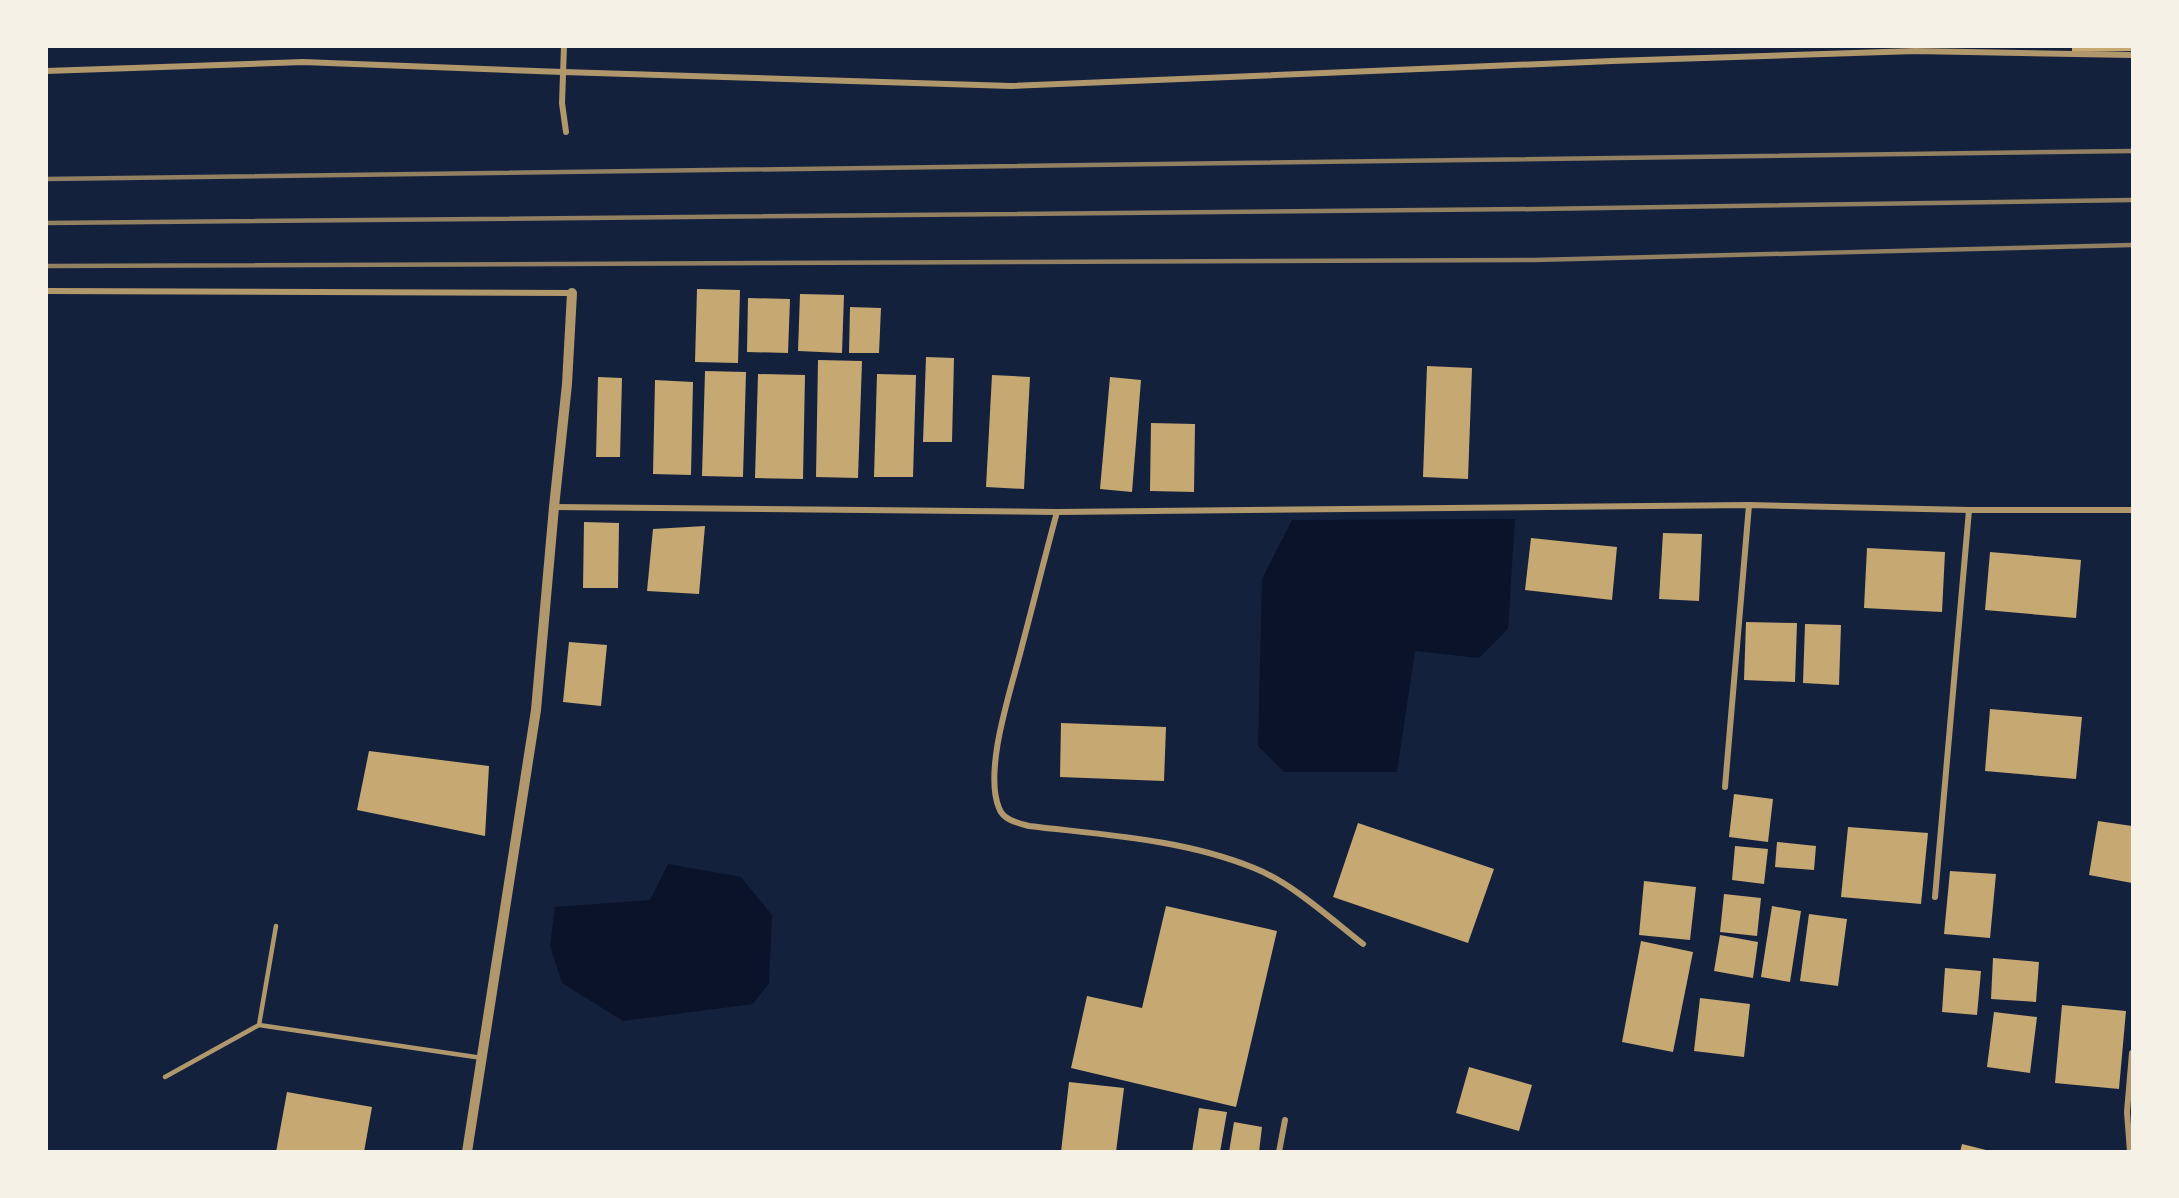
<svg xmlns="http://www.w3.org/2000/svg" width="2179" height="1198" viewBox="0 0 2179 1198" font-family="'Zilla Slab',serif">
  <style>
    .water { fill: #0b132b }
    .building { fill: #c6a872 }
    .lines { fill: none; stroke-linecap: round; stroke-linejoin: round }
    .service { stroke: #b1986c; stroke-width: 4.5 }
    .minor { stroke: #b1986c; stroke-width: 6 }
    .tertiary { stroke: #b1986c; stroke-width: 10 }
    .rail { stroke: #918062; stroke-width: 4.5 }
  </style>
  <rect width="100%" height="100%" fill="#14213d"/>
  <!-- water -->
  <g class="water">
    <polygon points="1515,519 1508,629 1479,658 1415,651 1397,772 1284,772 1258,746 1262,579 1292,520"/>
    <polygon points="668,864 741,877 772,915 769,983 753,1004 623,1021 562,983 550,946 555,907 650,900"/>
  </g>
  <!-- building -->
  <g class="building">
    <polygon points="2072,46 2132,46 2132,51 2072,52"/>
    <polygon points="697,289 740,290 738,363 695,362"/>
    <polygon points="800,294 844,295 842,353 798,351"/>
    <polygon points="748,298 790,299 788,353 747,352"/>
    <polygon points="850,307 881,308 879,353 849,353"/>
    <polygon points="926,357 954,358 952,442 923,442"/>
    <polygon points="818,360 862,361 858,478 816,477"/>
    <polygon points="1427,366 1472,368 1468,479 1423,477"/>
    <polygon points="705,371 746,372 743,477 702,476"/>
    <polygon points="758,374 805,375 803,479 755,478"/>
    <polygon points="877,374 916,375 913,477 874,477"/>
    <polygon points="992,375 1030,377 1024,489 986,487"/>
    <polygon points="598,377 622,378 620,457 596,457"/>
    <polygon points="1110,377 1141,380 1132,492 1100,489"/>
    <polygon points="655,380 693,382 691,475 653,474"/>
    <polygon points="1151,423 1195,424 1194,492 1150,491"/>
    <polygon points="584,522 619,523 618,588 583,588"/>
    <polygon points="705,526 699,594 647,591 653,529"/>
    <polygon points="1663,533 1702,534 1699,601 1659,599"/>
    <polygon points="1531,538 1617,547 1612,600 1525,590"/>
    <polygon points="1867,548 1945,552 1942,612 1864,608"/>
    <polygon points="1990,552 2081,560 2076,618 1985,610"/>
    <polygon points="1746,622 1797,623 1795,682 1744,680"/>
    <polygon points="1805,624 1841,625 1839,685 1803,683"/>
    <polygon points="569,642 607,645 601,706 563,702"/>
    <polygon points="1990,709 2082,717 2076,779 1985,771"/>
    <polygon points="1061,723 1166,727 1164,781 1060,777"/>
    <polygon points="369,751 489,766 485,836 357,810"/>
    <polygon points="1734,794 1773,799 1768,842 1729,837"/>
    <polygon points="2098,821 2132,826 2132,883 2089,875"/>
    <polygon points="1358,823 1494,869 1468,943 1333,897"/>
    <polygon points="1848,827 1928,833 1921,904 1841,897"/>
    <polygon points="1777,842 1816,846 1814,870 1775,867"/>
    <polygon points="1735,846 1768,849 1764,884 1732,880"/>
    <polygon points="1950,871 1996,874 1990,938 1944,934"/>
    <polygon points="1644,881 1696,887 1690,940 1639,935"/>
    <polygon points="1724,894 1761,898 1757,936 1720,932"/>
    <polygon points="1166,906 1277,931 1236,1107 1071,1068 1087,996 1142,1008"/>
    <polygon points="1772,906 1801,911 1790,982 1761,977"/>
    <polygon points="1809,914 1847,919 1838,986 1800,981"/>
    <polygon points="1720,935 1758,942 1753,978 1714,971"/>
    <polygon points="1641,941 1693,952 1673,1052 1622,1042"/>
    <polygon points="1993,958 2039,962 2036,1002 1991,999"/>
    <polygon points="1945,968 1981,971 1977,1015 1942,1012"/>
    <polygon points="1700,998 1750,1004 1744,1057 1694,1051"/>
    <polygon points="2062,1005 2126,1011 2119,1089 2055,1083"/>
    <polygon points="1994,1012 2037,1017 2030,1073 1987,1067"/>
    <polygon points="1469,1067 1532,1085 1519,1131 1456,1113"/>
    <polygon points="1069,1082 1124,1088 1116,1152 1061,1152"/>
    <polygon points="287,1092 372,1107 364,1152 276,1152"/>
    <polygon points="1199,1108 1227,1112 1220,1152 1192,1152"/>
    <polygon points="1234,1122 1262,1127 1259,1152 1229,1152"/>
    <polygon points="1962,1144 1990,1151 1990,1152 1960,1152"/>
  </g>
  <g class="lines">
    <!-- service -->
    <g class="service">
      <polyline points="259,1025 276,926"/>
      <polyline points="165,1077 259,1025 482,1058"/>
    </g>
    <!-- minor -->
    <g class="minor">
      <polyline points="564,46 562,103 566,132"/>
      <polyline points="46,71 303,62 563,72 1011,86 1612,61 1915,51 2132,55"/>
      <polyline points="46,291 572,293"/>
      <polyline points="554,507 1057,512 1749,505 1969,510 2132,510"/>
      <path d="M1057 512C1045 556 1034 601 1022 646 1012 687 983 769 999 808 1003 820 1018 823 1029 826 1104 835 1183 839 1254 868 1292 883 1331 919 1363 944"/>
      <polyline points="1725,787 1749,505"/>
      <polyline points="1935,897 1969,510"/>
      <polyline points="1279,1152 1285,1120"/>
      <polyline points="2130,1152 2127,1112 2132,1053"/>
    </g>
    <!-- tertiary -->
    <polyline class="tertiary" points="467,1152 536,710 554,507 567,384 572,293"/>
    <!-- rail -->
    <g class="rail">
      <polyline points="46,179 2132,151"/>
      <polyline points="46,223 1538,209 2132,200"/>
      <polyline points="46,266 1534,260 2132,245"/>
    </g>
  </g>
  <!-- border -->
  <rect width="2179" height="1198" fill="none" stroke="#f6f1e7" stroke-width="96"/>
</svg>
